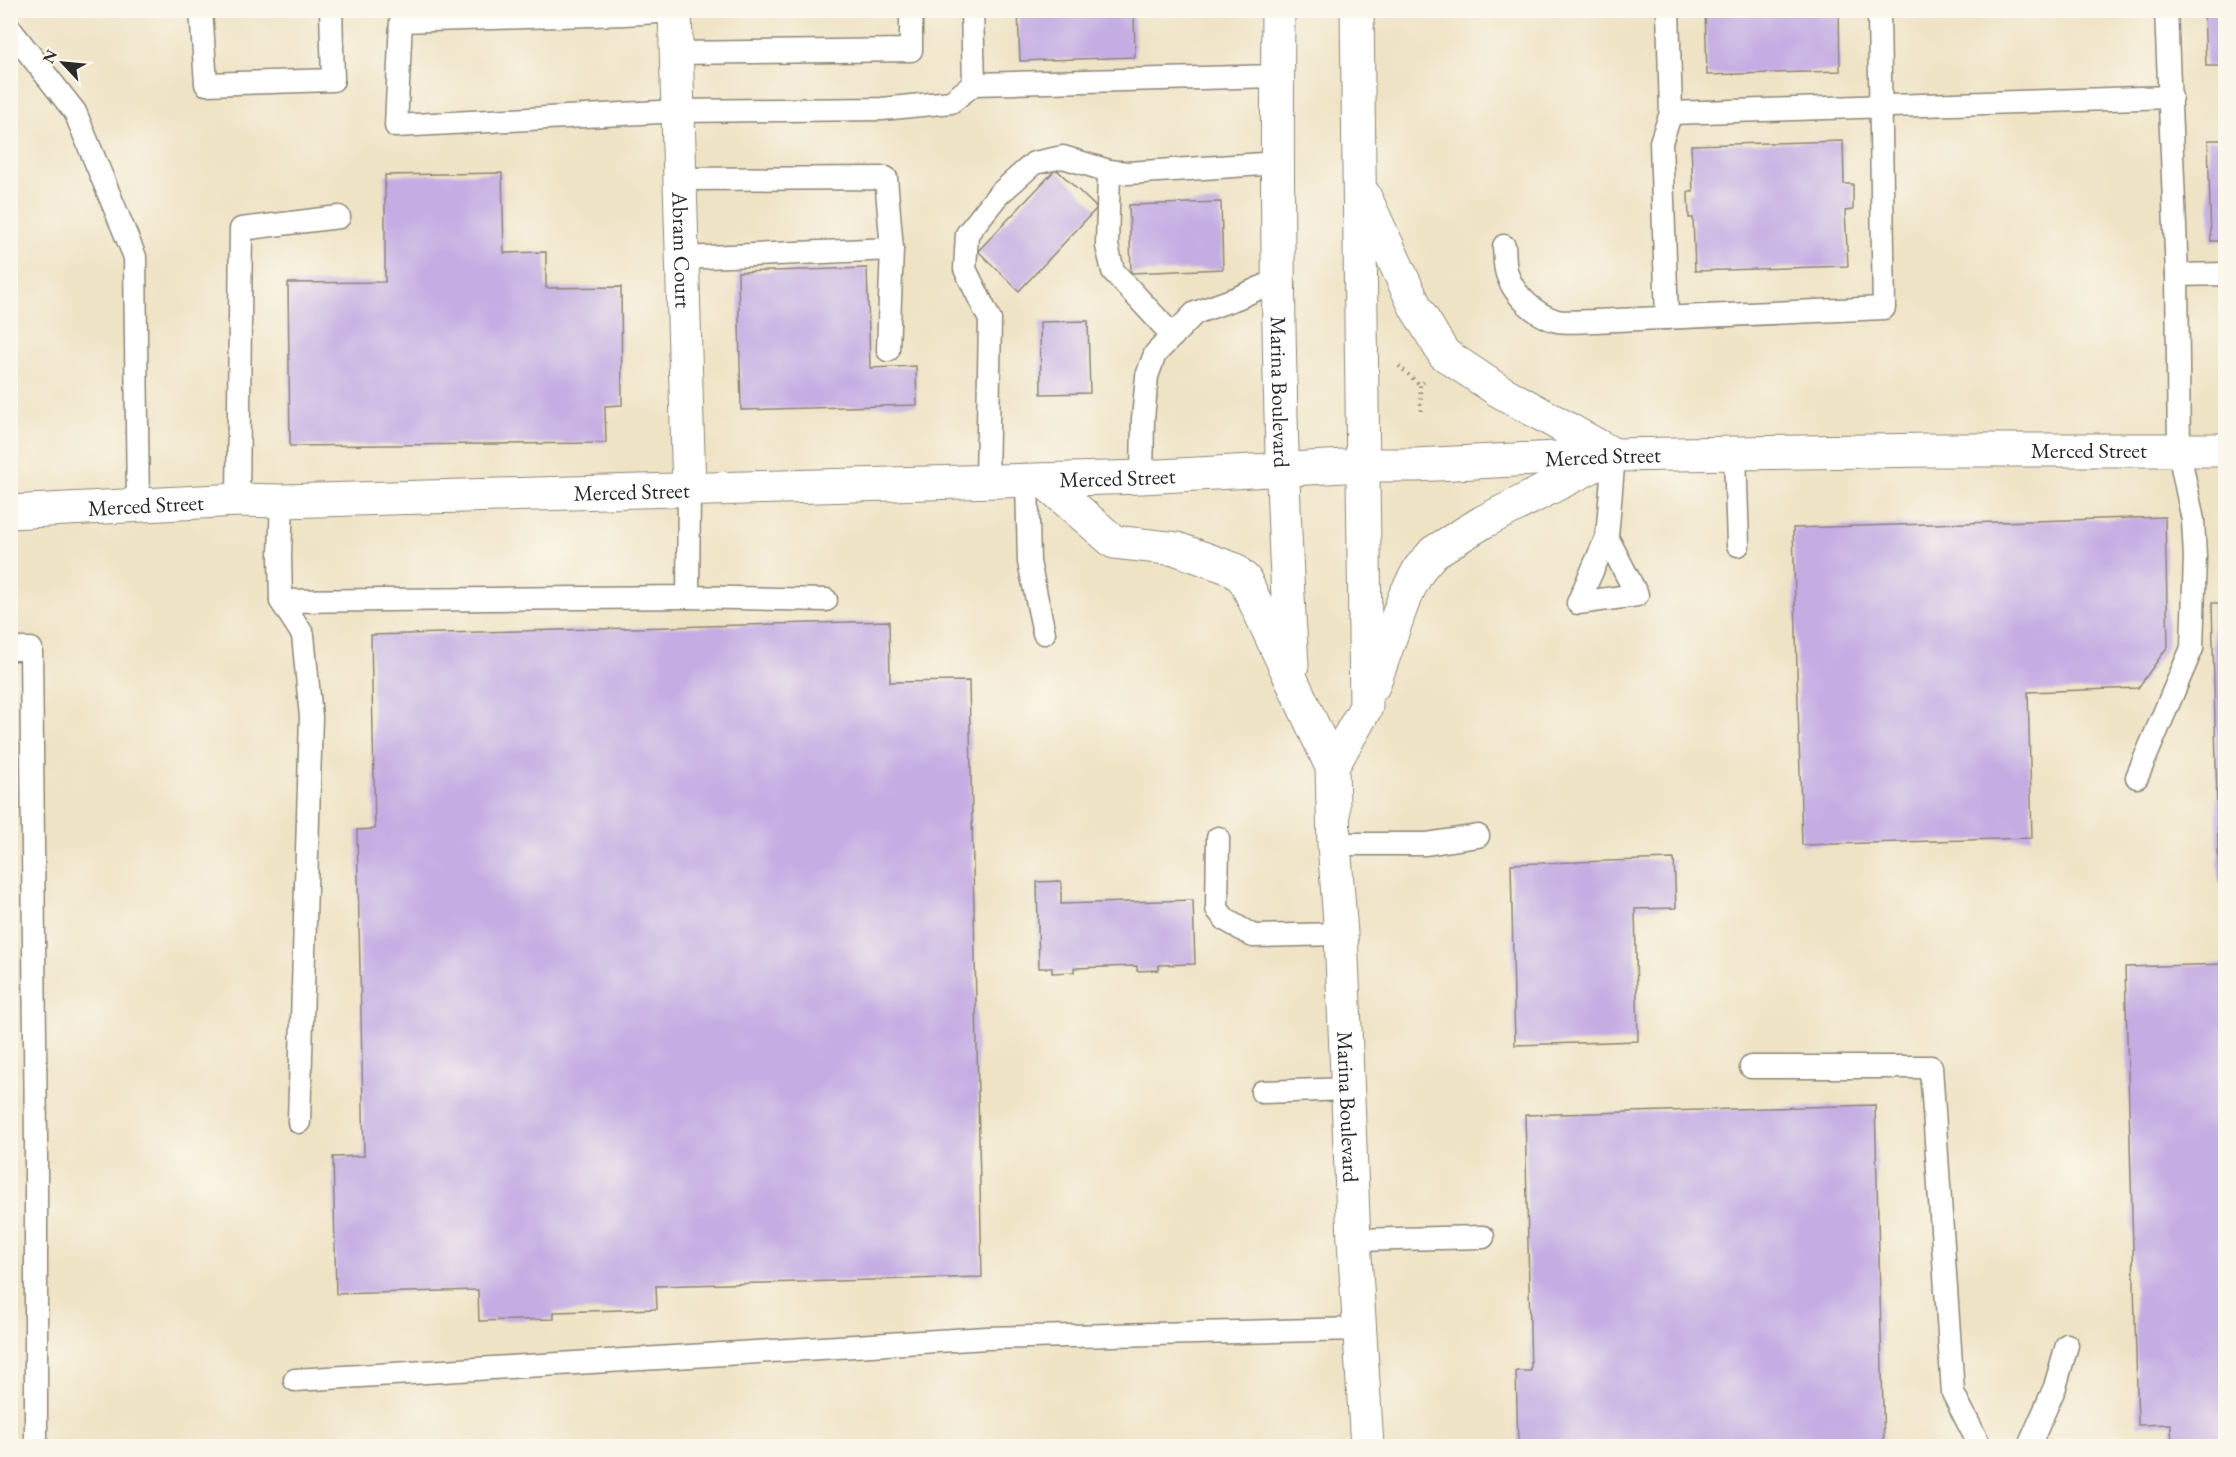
<svg xmlns="http://www.w3.org/2000/svg" width="2236" height="1457" viewBox="0 0 2236 1457" font-family="'EB Garamond',serif">
  <style>
    .building { fill: #c4ade3 }
    .lines { fill: none; stroke-linecap: round; stroke-linejoin: round }
    .lane-casing { stroke: #8d8778; stroke-width: 25 }
    .street-casing { stroke: #8d8778; stroke-width: 35 }
    .secondary-casing { stroke: #8d8778; stroke-width: 35 }
    .path { stroke: #8d8778; stroke-width: 4; stroke-dasharray: 1.5 4.5; stroke-linecap: butt }
    .lane { stroke: #fff; stroke-width: 22 }
    .street { stroke: #fff; stroke-width: 33 }
    .secondary { stroke: #fff; stroke-width: 33 }
    .labels { text-anchor: middle; dominant-baseline: central; stroke-width: 4.5; stroke-linejoin: round; paint-order: stroke }
    .street-label { font-size: 22px; fill: #2b2b2b; stroke: #fbf7ec }
  </style>
  <rect width="100%" height="100%" fill="#fbf7ec"/>
  <filter id="ink" filterUnits="userSpaceOnUse"><feTurbulence type="fractalNoise" baseFrequency=".0167" numOctaves="2"/><feDisplacementMap in="SourceGraphic" scale="12" xChannelSelector="R" yChannelSelector="G"/><feConvolveMatrix kernelMatrix="1 2 1 2 8 2 1 2 1" color-interpolation-filters="sRGB"/></filter>
  <filter id="wash" filterUnits="userSpaceOnUse"><feTurbulence type="fractalNoise" baseFrequency=".008" numOctaves="4" result="noise"/><feDisplacementMap in="SourceGraphic" scale="24" xChannelSelector="R" yChannelSelector="G"/><feGaussianBlur stdDeviation="1.35" result="paint"/><feColorMatrix in="noise" values="0 0 0 0 0 0 0 0 0 0 0 0 0 0 0 0 0 1.4 0 .05"/><feComposite in="paint" operator="in"/></filter>
  <g filter="url(#wash)">
    <rect width="100%" height="100%" fill="#efe3c5"/>
    <g id="blocks">
      <!-- building -->
      <g class="building">
        <polygon points="1018,10 1134,10 1135,57 1020,61"/>
        <polygon points="1705,10 1839,10 1840,71 1707,75"/>
        <polygon points="2204,10 2226,10 2226,66 2206,66"/>
        <polygon points="2208,140 2226,140 2226,241 2211,241"/>
        <polygon points="1843,141 1844,184 1853,184 1853,210 1845,211 1848,266 1695,271 1693,218 1689,218 1688,192 1693,192 1691,145"/>
        <polygon points="1056,169 1097,208 1019,291 978,251"/>
        <polygon points="502,173 504,253 546,252 546,288 621,287 622,405 605,406 606,443 290,446 288,283 385,282 385,175"/>
        <polygon points="1221,202 1223,269 1131,273 1129,205"/>
        <polygon points="867,268 870,368 916,366 917,405 741,410 738,272"/>
        <polygon points="1088,321 1090,393 1041,394 1040,322"/>
        <polygon points="2165,517 2168,646 2138,688 2028,692 2032,838 1802,845 1793,528"/>
        <polygon points="2212,603 2226,603 2226,882 2219,883"/>
        <polygon points="889,621 890,682 969,681 982,1277 656,1286 657,1309 554,1312 554,1319 479,1321 478,1290 336,1294 333,1157 364,1156 357,830 375,829 371,635"/>
        <polygon points="1674,859 1676,908 1635,909 1638,1041 1515,1045 1511,864"/>
        <polygon points="1061,881 1061,904 1193,900 1195,964 1159,965 1159,970 1137,971 1137,966 1074,968 1074,972 1052,973 1052,968 1039,968 1037,882"/>
        <polygon points="2226,964 2226,1446 2172,1446 2171,1424 2138,1425 2125,967"/>
        <polygon points="1875,1105 1884,1446 1518,1446 1516,1371 1531,1371 1525,1115"/>
      </g>
    </g>
  </g>
  <g filter="url(#ink)">
    <use href="#blocks" fill-opacity="0" stroke="#8d8778" stroke-width="1.5"/>
    <g class="lines">
      <defs>
        <g id="lane">
          <polyline points="201,10 206,84 333,80 331,10"/>
          <polyline points="972,10 974,84"/>
          <polyline points="675,11 624,14 401,21 396,126 678,111 882,109 951,102 974,84 1277,76"/>
          <polyline points="10,29 75,112 135,257 138,507"/>
          <polyline points="676,53 911,50 911,10"/>
          <polyline points="1671,113 2171,97"/>
          <polyline points="1109,171 1107,246 1113,271 1173,336"/>
          <polyline points="680,179 886,178 892,249 682,258"/>
          <path d="M1504 246C1505 255 1504 265 1507 274 1514 295 1535 315 1557 321 1568 323 1583 321 1595 321L1884 308 1879 16"/>
          <polyline points="2177,275 2226,274"/>
          <polyline points="1667,318 1661,142 1671,113 1668,10"/>
          <polyline points="888,350 892,249"/>
          <polyline points="1735,453 1738,545"/>
          <polyline points="1142,477 1143,419 1147,376 1155,354 1195,313 1237,298 1278,280"/>
          <polyline points="1027,480 1029,562 1044,633"/>
          <polyline points="987,481 990,320 965,269 967,234 998,195 1034,163 1063,157 1109,171 1128,173 1278,163"/>
          <polyline points="238,500 241,229 339,217"/>
          <polyline points="282,501 280,555 281,601 688,597 689,490"/>
          <polyline points="1607,537 1637,595 1578,603 1607,537 1614,455"/>
          <polyline points="688,597 826,600"/>
          <polyline points="281,601 303,635 311,717 299,1122"/>
          <polyline points="10,649 31,649 36,1140 36,1446"/>
          <polyline points="2137,777 2192,648 2195,557 2193,520 2179,452 2177,275 2166,10"/>
          <polyline points="1218,838 1217,909 1226,920 1253,936 1341,934"/>
          <polyline points="1334,844 1426,844 1478,836"/>
          <polyline points="1751,1067 1931,1067 1953,1393 1980,1446"/>
          <polyline points="1262,1092 1348,1089"/>
          <polyline points="1354,1240 1483,1237"/>
          <polyline points="295,1380 987,1338 1360,1329"/>
          <polyline points="2029,1446 2055,1387 2067,1345"/>
        </g>
        <g id="street">
          <path id="s1" d="M675 10 689 490"/>
        </g>
        <g id="secondary">
          <path id="s2" d="M1278 10C1276 229 1278 447 1292 665"/>
          <polyline points="1364,195 1416,308 1444,354 1498,390 1614,455"/>
          <path id="s3" d="M1043 480 1114 542 1177 549 1233 569 1245 580 1332 767 1334 844 1341 934 1354 1240 1367 1446"/>
          <path id="s4" d="M10 512 238 500 282 501 1142 477 1363 465H1416L1614 455 1930 450H2226"/>
          <polyline points="1373,686 1405,596 1420,568 1434,552 1483,522 1604,460"/>
          <polyline points="1332,767 1366,707 1357,10"/>
        </g>
      </defs>
      <!-- lane casing -->
      <use href="#lane" class="lane-casing"/>
      <!-- street casing -->
      <use href="#street" class="street-casing"/>
      <!-- secondary casing -->
      <use href="#secondary" class="secondary-casing"/>
      <!-- path -->
      <g class="path">
        <polyline points="1399,366 1420,385"/>
        <polyline points="1421,411 1420,385 1424,382"/>
      </g>
      <!-- lane -->
      <use href="#lane" class="lane"/>
      <!-- street -->
      <use href="#street" class="street"/>
      <!-- secondary -->
      <use href="#secondary" class="secondary"/>
    </g>
  </g>
  <g class="labels">
    <!-- street labels -->
    <g class="street-label">
      <text stroke="none"><textPath href="#s1" startOffset="240">Abram Court</textPath></text>
      <text stroke="none"><textPath href="#s2" startOffset="382">Marina Boulevard</textPath></text>
      <text stroke="none"><textPath href="#s4" startOffset="2080">Merced Street</textPath></text>
      <text stroke="none"><textPath href="#s4" startOffset="1594">Merced Street</textPath></text>
      <text stroke="none"><textPath href="#s4" startOffset="1108">Merced Street</textPath></text>
      <text stroke="none"><textPath href="#s4" startOffset="622">Merced Street</textPath></text>
      <text stroke="none"><textPath href="#s4" startOffset="136">Merced Street</textPath></text>
      <text stroke="none"><textPath href="#s3" startOffset="780">Marina Boulevard</textPath></text>
    </g>
  </g>
  <!-- margin -->
  <rect width="2236" height="1457" fill="none" stroke="#fbf7ec" stroke-width="36"/>
  <!-- north arrow -->
  <g transform="translate(63 63) rotate(296)" stroke="#fbf7ec" stroke-width="4.5" paint-order="stroke">
  <path d="M0-4.5L10 22L0 15L-10 22Z" fill="#2b2b2b"/>
  <text y="-9" font-size="16" font-weight="bold" text-anchor="middle" fill="#2b2b2b">N</text>
  </g>
</svg>
